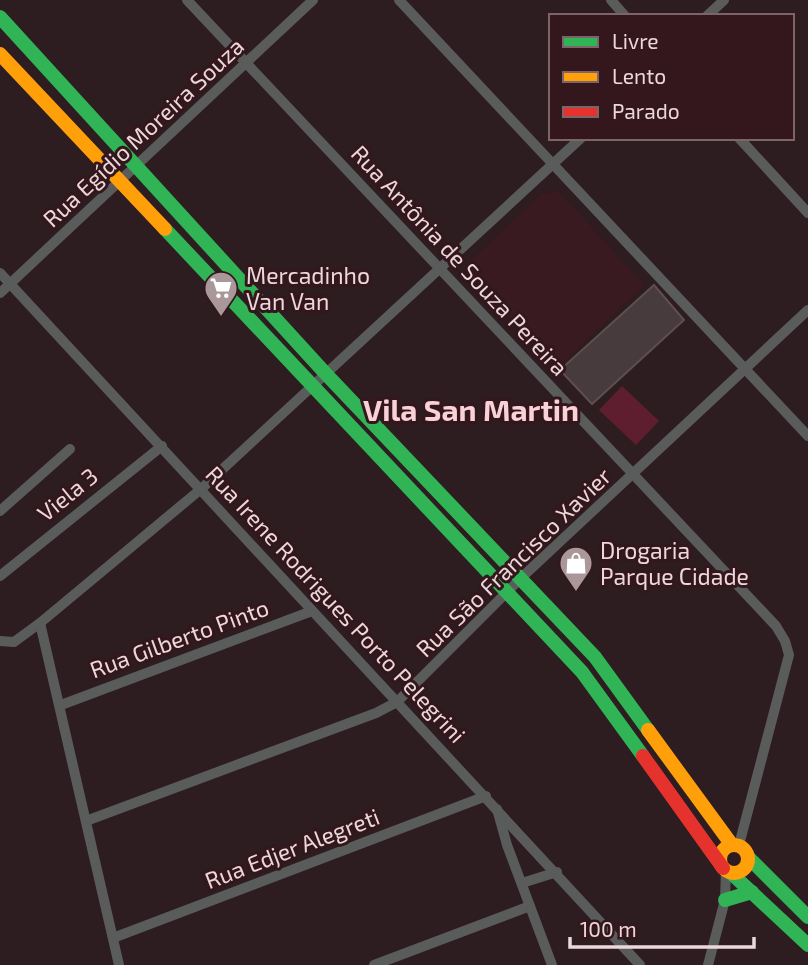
<svg xmlns="http://www.w3.org/2000/svg" width="808" height="965" viewBox="0 0 808 965" font-family="'Exo 2',sans-serif">
  <style>
    .built { fill: #3a1a21 }
    .green { fill: #5f1e2f }
    .building { fill: #483b3d; stroke: #5d4e51; stroke-width: 2 }
    .lines { fill: none; stroke-linecap: round; stroke-linejoin: round }
    .street { stroke: #595c5b; stroke-width: 10 }
    .fast { stroke: #30b455; stroke-width: 14 }
    .slow { stroke: #ff9f0a; stroke-width: 14 }
    .jam { stroke: #e5322d; stroke-width: 14 }
    .labels { text-anchor: middle; dominant-baseline: central; stroke-width: 6; stroke-linejoin: round; paint-order: stroke }
    .street-label { font-size: 23px; fill: #ecd8db; stroke: #33171d }
    .poi-label { font-size: 23px; fill: #ecd8db; stroke: #33171d; text-anchor: start }
    .district-label { font-size: 30px; font-weight: bold; fill: #f9d1d7; stroke: #33171d }
  </style>
  <rect width="100%" height="100%" fill="#2d1d20"/>
  <!-- built -->
  <polygon class="built" points="558,191 645,285 559,366 467,274 467,264 540,195"/>
  <!-- green -->
  <polygon class="green" points="622,386 659,421 636,445 599,410"/>
  <!-- building -->
  <polygon class="building" points="654,285 684,320 592,404 560,370"/>
  <g class="lines">
    <!-- street -->
    <g class="street">
      <polyline points="187,0 776,626 785,641 789,655 739,845"/>
      <polyline points="399,0 808,436"/>
      <polyline points="611,0 625,16"/>
      <polyline points="707,16 724,0"/>
      <polyline points="739,138 808,213"/>
      <polyline points="0,273 640,965"/>
      <polyline points="0,293 313,0"/>
      <polyline points="0,511 70,449"/>
      <polyline points="0,576 162,446"/>
      <polyline points="40,623 119,965"/>
      <polyline points="0,641 14,642 40,623 201,489 581,138"/>
      <polyline points="61,705 312,611"/>
      <polyline points="497,809 507,845 552,965"/>
      <polyline points="86,821 376,713 397,702 521,578 808,310"/>
      <polyline points="522,883 557,872"/>
      <polyline points="113,938 486,796"/>
      <polyline points="374,965 530,906"/>
      <polyline points="708,965 725,900 726,871"/>
    </g>
    <!-- fast -->
    <g class="fast">
      <polyline points="0,17 326,374 595,657 648,730"/>
      <polyline points="165,229 582,672 643,756"/>
      <polyline points="748,857 808,917"/>
      <polyline points="731,873 808,945"/>
      <polyline points="725,900 752,892"/>
    </g>
    <!-- slow -->
    <g class="slow">
      <polyline points="0,54 165,229"/>
      <polyline points="648,730 732,845"/>
      <circle cx="734" cy="859" r="14"/>
    </g>
    <!-- jam -->
    <polyline class="jam" points="643,756 723,868"/>
  </g>
  <!-- icons -->
  <defs>
    <symbol id="supermarket-pin" viewBox="-11 -11 22 30"><path d="M0 17L-7.5 6A9.5 9.5 0 1 1 7.5 6Z" fill="#a9979a" stroke="#33171d"/><path d="M-6-5.5h2.5l.6 2H6L4.5 2H-2.5L-4.4-4H-6ZM-1.5 3.2a1.3 1.3 0 1 0 .1 0ZM3 3.2a1.3 1.3 0 1 0 .1 0Z" fill="#fff"/></symbol>
    <symbol id="shop-pin" viewBox="-11 -11 22 30"><path d="M0 17L-7.5 6A9.5 9.5 0 1 1 7.5 6Z" fill="#a9979a" stroke="#33171d"/><path d="M-5-2.5h2.3a2.7 3.5 0 0 1 5.4 0H5L5.5 6h-11ZM-1.5-2.5h3a1.5 2.3 0 0 0-3 0Z" fill="#fff"/></symbol>
  </defs>
  <g fill-rule="evenodd">
    <use href="#supermarket-pin" x="202" y="269" width="38" height="52"/>
    <use href="#shop-pin" x="557" y="544" width="38" height="52"/>
  </g>
  <g class="labels">
    <!-- street labels -->
    <g class="street-label">
      <text transform="translate(143 132) rotate(-43)">Rua Egídio Moreira Souza</text>
      <text transform="translate(460 260) rotate(47)">Rua Antônia de Souza Pereira</text>
      <text transform="translate(67 494) rotate(-39)">Viela 3</text>
      <text transform="translate(513 562) rotate(-44)">Rua São Francisco Xavier</text>
      <text transform="translate(336 604) rotate(47)">Rua Irene Rodrigues Porto Pelegrini</text>
      <text transform="translate(179 638) rotate(-20)">Rua Gilberto Pinto</text>
      <text transform="translate(292 848) rotate(-21)">Rua Edjer Alegreti</text>
    </g>
    <!-- poi labels -->
    <g class="poi-label">
      <text x="246" y="275">Mercadinho<tspan x="246" dy="26">Van Van</tspan></text>
      <text x="600" y="550">Drogaria<tspan x="600" dy="26">Parque Cidade</tspan></text>
    </g>
    <!-- district labels -->
    <g class="district-label">
      <text x="471" y="409">Vila San Martin</text>
    </g>
  </g>
  <!-- legend -->
  <rect x="549" y="14" width="245" height="126" fill="#33171d" stroke="#7d6469" stroke-width="2"/>
  <rect x="563" y="37" width="35" height="10" fill="#30b455" stroke="#7d6469" stroke-width="2"/>
  <text x="612" y="49" font-size="21" fill="#ecd8db">Livre</text>
  <rect x="563" y="72" width="35" height="10" fill="#ff9f0a" stroke="#7d6469" stroke-width="2"/>
  <text x="612" y="84" font-size="21" fill="#ecd8db">Lento</text>
  <rect x="563" y="107" width="35" height="10" fill="#e5322d" stroke="#7d6469" stroke-width="2"/>
  <text x="612" y="119" font-size="21" fill="#ecd8db">Parado</text>
  <!-- scale -->
  <path d="M570 937v10h184v-10" fill="none" stroke="#ecd8db" stroke-width="3.5"/>
  <text x="580" y="937" font-size="21" fill="#ecd8db" stroke="#33171d" stroke-width="5" paint-order="stroke">100 m</text>
</svg>
